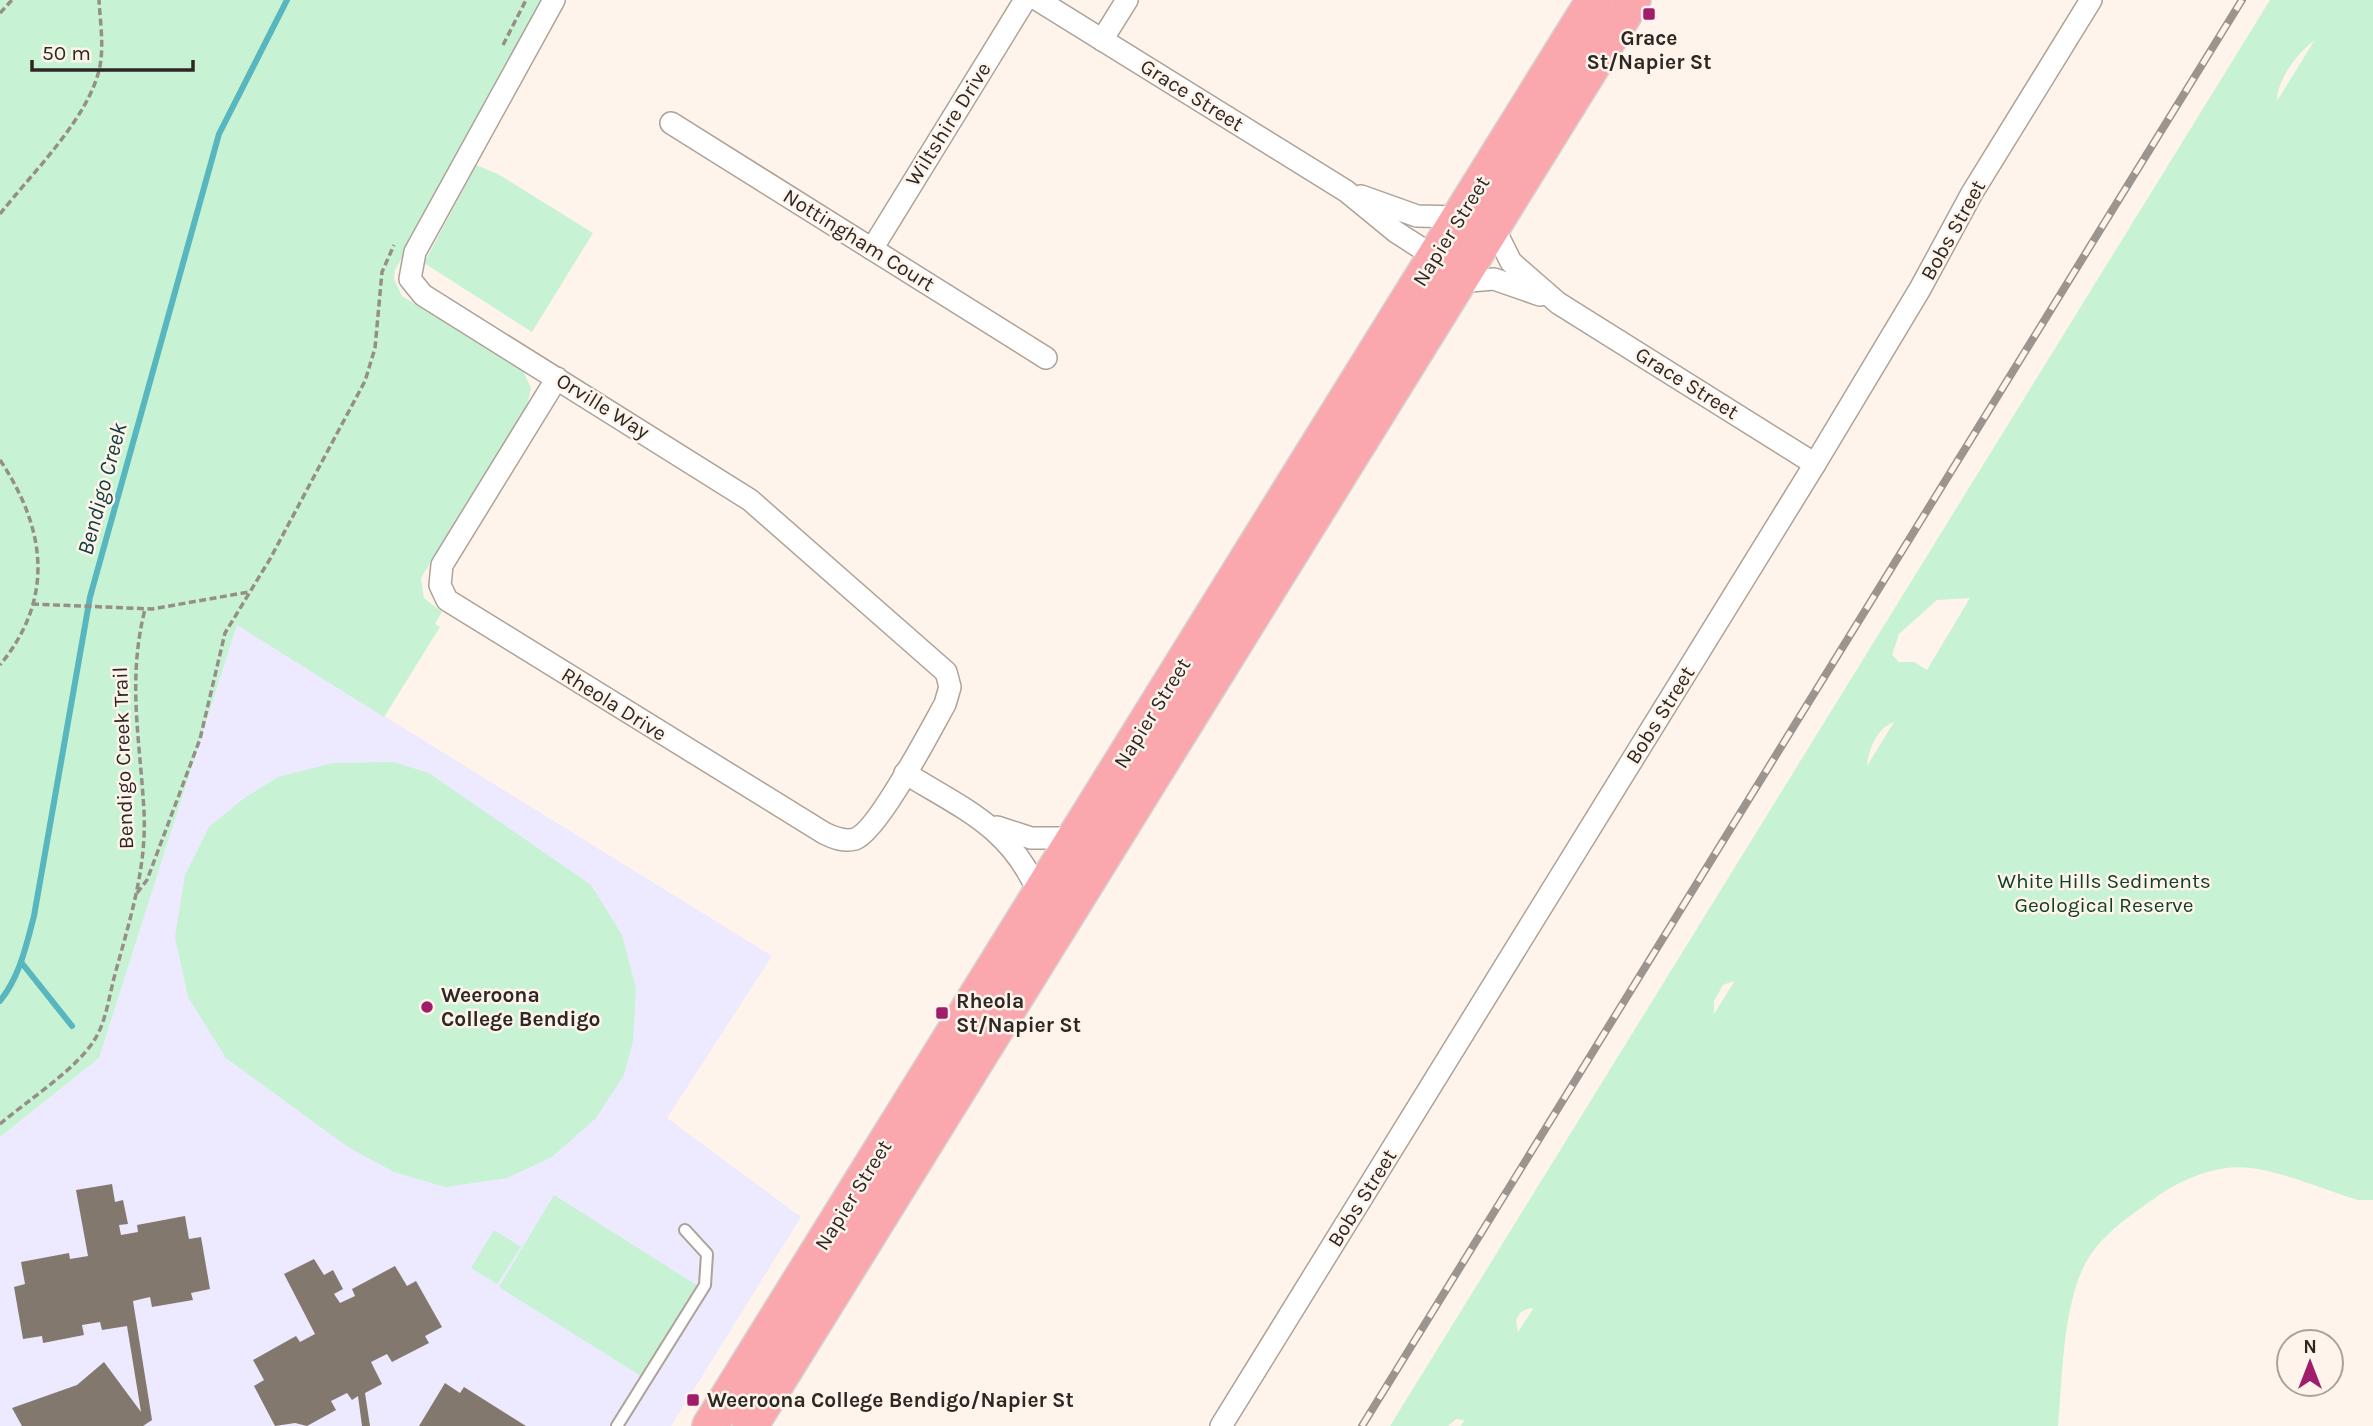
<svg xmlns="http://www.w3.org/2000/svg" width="2373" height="1426" viewBox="0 0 2373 1426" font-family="Karla,sans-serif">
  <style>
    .education { fill: #ede9ff }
    .green { fill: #c7f3d4; fill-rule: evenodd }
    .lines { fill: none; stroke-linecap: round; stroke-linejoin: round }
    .stream { stroke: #57b6be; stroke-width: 6 }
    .building { fill: #83786e }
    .service-casing { stroke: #aea298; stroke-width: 14 }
    .minor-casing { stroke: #aea298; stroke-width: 24 }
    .trunk-casing { stroke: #d5d4d3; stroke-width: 38 }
    .path { stroke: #968f88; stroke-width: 3.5; stroke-dasharray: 7 3.5; stroke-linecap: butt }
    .service { stroke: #fff; stroke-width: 10 }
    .minor { stroke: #fff; stroke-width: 21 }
    .trunk { stroke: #faa7ae; stroke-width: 35 }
    .rail-casing { stroke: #9c948e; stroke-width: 8 }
    .rail { stroke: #fef4eb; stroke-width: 5; stroke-dasharray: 16; stroke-linecap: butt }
    .poi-dot { fill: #a01d6c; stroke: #fef4eb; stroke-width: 2.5 }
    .labels { text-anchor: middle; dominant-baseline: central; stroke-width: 5; stroke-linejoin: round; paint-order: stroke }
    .poi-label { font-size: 21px; font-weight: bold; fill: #2d2824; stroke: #fef4eb; text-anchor: start }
    .street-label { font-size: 21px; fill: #2d2824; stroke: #fef4eb }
    .park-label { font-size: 21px; fill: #0f4125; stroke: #fef4eb }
    .water-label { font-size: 23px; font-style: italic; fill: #113e41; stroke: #fef4eb }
  </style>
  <rect width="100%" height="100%" fill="#fef4eb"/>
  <!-- education -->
  <polygon class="education" points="237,625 772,956 667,1118 801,1217 671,1426 0,1426 0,1137 99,1058"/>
  <!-- green -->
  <g class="green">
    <polygon points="0,0 544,0 395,270 394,279 402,296 523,371 531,388 527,406 421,578 424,598 442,612 435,624 440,627 384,717 237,625 99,1058 0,1137"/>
    <path d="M2270 0H2373V1200H2358C2325 1190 2284 1172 2250 1168 2217 1164 2182 1179 2155 1198 2132 1214 2108 1230 2091 1254 2062 1297 2063 1375 2058 1426H1461L1464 1420 1456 1419 1448 1426H1390ZM2314 41 2277 101C2277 80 2297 53 2314 41ZM1970 598 1927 670 1914 662H1899L1892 655 1899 634 1937 600ZM1894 722 1867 766C1869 749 1876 729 1894 722ZM1734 981V982L1714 1014V1001L1723 985ZM1530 1308 1533 1309 1518 1332 1516 1320 1521 1312Z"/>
    <polygon points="476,165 498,174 593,233 532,332 424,263"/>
    <polygon points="393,762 429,773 591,885 622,935 636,988 633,1041 624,1075 596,1118 552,1157 507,1178 445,1187 394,1172 348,1147 226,1058 188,997 175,937 185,875 209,827 243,799 278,777 333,763"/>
    <polygon points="554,1195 698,1286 641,1376 499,1287"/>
    <polygon points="494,1230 521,1247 497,1284 471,1268"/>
  </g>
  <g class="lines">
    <!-- stream -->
    <g class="stream">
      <polyline points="21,962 72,1026"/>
      <path d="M0 1001C20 976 26 946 34 916L90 597 219 134 287 0"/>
    </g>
  </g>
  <!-- building -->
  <g class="building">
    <polygon points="112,1184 115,1202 123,1200 128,1224 119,1225 121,1235 138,1232 137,1225 185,1216 189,1239 201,1237 210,1289 191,1293 193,1300 152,1307 150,1297 133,1301 152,1420 143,1426 22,1426 12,1408 77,1385 104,1362 141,1412 127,1326 102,1330 100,1322 82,1325 84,1335 43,1343 42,1336 23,1339 14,1287 25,1284 21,1262 69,1253 70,1259 88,1256 76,1190"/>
    <polygon points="314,1259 324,1275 333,1270 343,1289 334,1294 340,1303 355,1296 352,1289 395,1266 407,1286 416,1281 442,1327 425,1336 429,1343 392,1362 387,1354 371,1362 382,1384 365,1393 370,1426 362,1426 358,1396 352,1400 347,1393 331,1401 336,1410 307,1426 295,1423 275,1426 254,1386 264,1380 253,1360 296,1336 300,1342 315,1334 284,1274"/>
    <polygon points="445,1383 460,1393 464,1387 526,1426 419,1426"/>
  </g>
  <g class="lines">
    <defs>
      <polyline id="service" points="617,1426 705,1285 707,1254 685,1230"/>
      <g id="minor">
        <path d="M554 0 415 252 410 279 423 295 750 500 946 672 950 687 945 704C931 729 878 831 855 839 844 842 834 838 824 833L447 600 440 585 442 565 557 378"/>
        <polyline points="1038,0 1346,191 1396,232 1435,257"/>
        <polyline points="1102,40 1127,0"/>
        <polyline points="671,123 1046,358"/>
        <polyline points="1361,196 1417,216 1460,217"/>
        <polyline points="1493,226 1511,262 1558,303 1815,464"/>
        <polyline points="872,249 1025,0"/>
        <polyline points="1458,282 1494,279 1540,295"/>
        <path d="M905 773C965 810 1011 827 1040 896"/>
        <polyline points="997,827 1031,838 1075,838"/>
        <polyline points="1221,1426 1815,464 1920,289 1972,193 2091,0"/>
      </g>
      <g id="trunk">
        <polyline points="710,1426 1594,0"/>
        <polyline points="750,1426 1633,0"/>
      </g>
    </defs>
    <!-- service casing -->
    <use href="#service" class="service-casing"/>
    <!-- minor casing -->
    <use href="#minor" class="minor-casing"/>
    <!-- trunk casing -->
    <use href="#trunk" class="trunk-casing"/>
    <!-- path -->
    <g class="path">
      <polyline points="0,13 12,0"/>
      <polyline points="503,45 526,0"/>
      <path d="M0 214C32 173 90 117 100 66 104 44 100 21 99 0"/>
      <path d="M0 460C46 529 55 598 0 665"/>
      <polyline points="32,604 152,609 249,592"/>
      <polyline points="137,893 147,880 200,739 225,633 270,559 365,381 375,348 382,272 394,245"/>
      <path d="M0 1124C28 1100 77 1069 95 1039 106 1021 109 997 114 978 129 922 147 869 144 811 140 739 127 681 145 609"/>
    </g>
    <!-- service -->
    <use href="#service" class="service"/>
    <!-- minor -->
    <use href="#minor" class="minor"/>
    <!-- trunk -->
    <use href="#trunk" class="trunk"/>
    <defs>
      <polyline id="rail" points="1362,1426 2242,0"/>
    </defs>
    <!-- rail casing -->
    <use href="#rail" class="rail-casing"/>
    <!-- rail -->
    <use href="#rail" class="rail"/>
  </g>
  <!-- markers -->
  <g class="poi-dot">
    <rect x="1642" y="7" width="14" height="14" rx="3.5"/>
    <circle cx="427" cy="1007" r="7"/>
    <rect x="935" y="1006" width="14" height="14" rx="3.5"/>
    <rect x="686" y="1393" width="14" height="14" rx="3.5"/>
  </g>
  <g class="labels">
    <!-- poi labels -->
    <g class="poi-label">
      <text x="1649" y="38" text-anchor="middle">Grace<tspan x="1649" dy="24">St/Napier St</tspan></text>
      <text x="441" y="995">Weeroona<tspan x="441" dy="24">College Bendigo</tspan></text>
      <text x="956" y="1001">Rheola<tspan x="956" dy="24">St/Napier St</tspan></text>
      <text x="707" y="1400">Weeroona College Bendigo/Napier St</text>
    </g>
    <!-- street labels -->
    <g class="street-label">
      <text transform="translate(1192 95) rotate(32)">Grace Street</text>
      <text transform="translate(948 124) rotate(-58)">Wiltshire Drive</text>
      <text transform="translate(1953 230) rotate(-61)">Bobs Street</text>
      <text transform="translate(1451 231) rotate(-58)">Napier Street</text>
      <text transform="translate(859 240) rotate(32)">Nottingham Court</text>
      <text transform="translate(1687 383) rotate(32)">Grace Street</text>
      <text transform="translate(603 406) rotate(32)">Orville Way</text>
      <text transform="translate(614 704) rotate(32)">Rheola Drive</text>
      <text transform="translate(1152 713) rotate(-58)">Napier Street</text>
      <text transform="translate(1660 715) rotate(-58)">Bobs Street</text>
      <text transform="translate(123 758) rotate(-92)">Bendigo Creek Trail</text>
      <text transform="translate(853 1195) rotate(-58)">Napier Street</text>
      <text transform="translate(1362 1198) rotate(-58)">Bobs Street</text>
    </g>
    <!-- park labels -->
    <g class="park-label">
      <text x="2104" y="881">White Hills Sediments<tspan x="2104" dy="24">Geological Reserve</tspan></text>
    </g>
    <!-- water labels -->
    <g class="water-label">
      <text transform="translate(102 489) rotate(-75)">Bendigo Creek</text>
    </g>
  </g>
  <!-- north arrow -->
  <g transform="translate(2310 1363)"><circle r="33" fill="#fef4eb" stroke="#aaa29b" stroke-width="2"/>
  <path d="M0-5L12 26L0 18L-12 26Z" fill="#a01d6c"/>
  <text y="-10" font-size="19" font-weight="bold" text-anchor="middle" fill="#2d2824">N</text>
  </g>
  <!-- scale -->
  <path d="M32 60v10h161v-10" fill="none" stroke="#2d2824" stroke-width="3.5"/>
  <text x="42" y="60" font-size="21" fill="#2d2824" stroke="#fef4eb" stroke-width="5" paint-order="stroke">50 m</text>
</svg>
